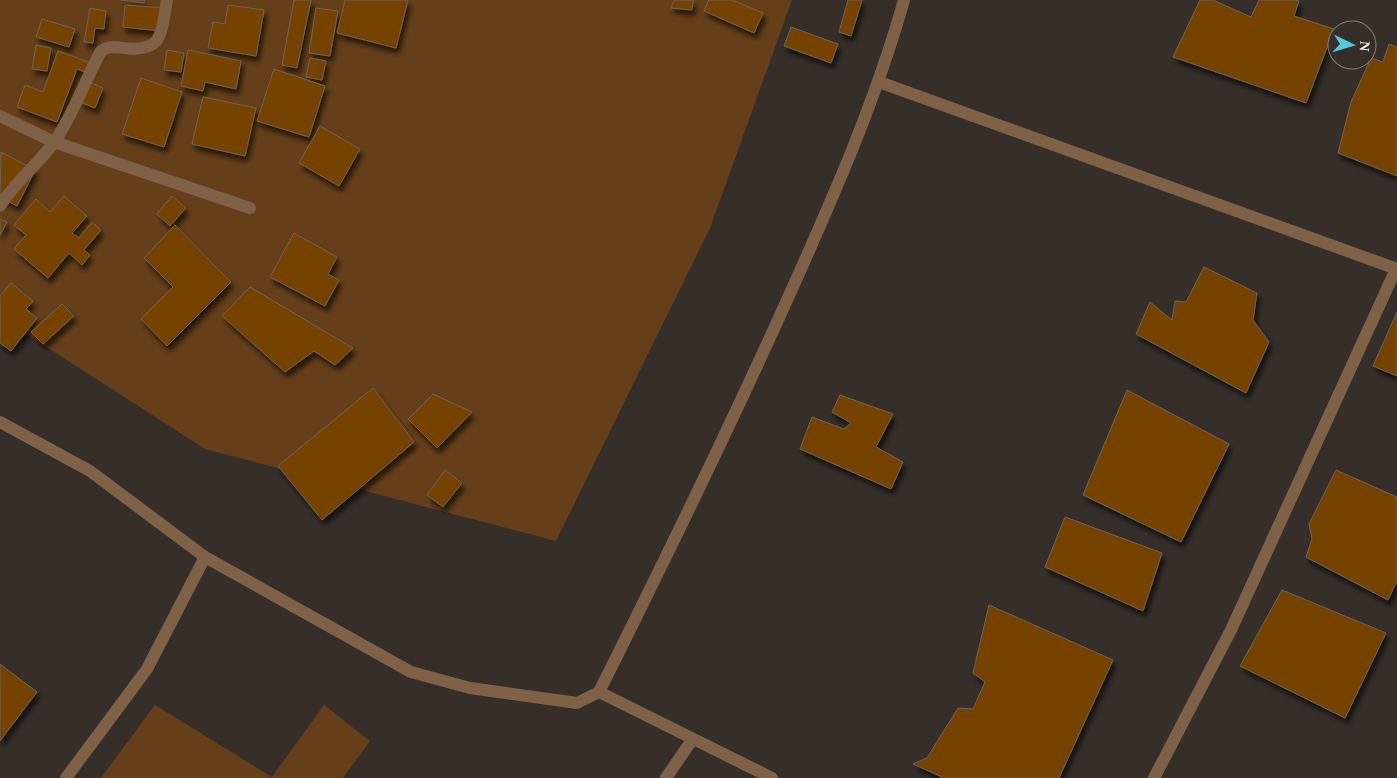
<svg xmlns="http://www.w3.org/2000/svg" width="1397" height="778" viewBox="0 0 1397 778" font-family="'Times New Roman',serif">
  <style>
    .green { fill: #653f19 }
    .building { fill: #754203; stroke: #6c635c; filter: url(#shadow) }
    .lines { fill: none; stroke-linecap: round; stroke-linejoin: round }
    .street { stroke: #7f6147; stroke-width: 12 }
  </style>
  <defs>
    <filter id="shadow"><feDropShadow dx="3" dy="5.5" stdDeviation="2.5" flood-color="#0009"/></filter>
  </defs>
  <rect width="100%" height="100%" fill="#362f29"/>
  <!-- green -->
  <g class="green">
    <polygon points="0,0 792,0 710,228 556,541 205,449 0,317"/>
    <polygon points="155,705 272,777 324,705 370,741 343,778 101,778"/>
  </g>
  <!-- building -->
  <g class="building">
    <polygon points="121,0 145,0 144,3"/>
    <polygon points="294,0 311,0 297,68 282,65"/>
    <polygon points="345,0 408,0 396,48 337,33"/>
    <polygon points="674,0 693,0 692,10 671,8"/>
    <polygon points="709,0 732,0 763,13 754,33 704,11"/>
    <polygon points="848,0 862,0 851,36 839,32"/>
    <polygon points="1200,0 1213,0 1251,17 1259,0 1295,0 1299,1 1294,16 1334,29 1306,103 1173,57"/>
    <polygon points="125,5 163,8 161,31 123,27"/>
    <polygon points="228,5 264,10 256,56 208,48 213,22 225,24"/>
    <polygon points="90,8 106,11 104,29 95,28 93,43 84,42"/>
    <polygon points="316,8 338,11 330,56 309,53"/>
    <polygon points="42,19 75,29 69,47 36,37"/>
    <polygon points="791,27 838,44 831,63 784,46"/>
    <polygon points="1389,44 1397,47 1397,176 1338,153 1351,102 1371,58 1383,62"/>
    <polygon points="36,45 51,48 47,71 32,69"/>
    <polygon points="167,50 184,53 181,72 164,70"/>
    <polygon points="188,50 241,61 236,89 205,82 203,91 181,86"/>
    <polygon points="58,51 89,62 85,72 77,69 57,122 17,107 25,85 43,92"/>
    <polygon points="310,58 326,61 322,80 306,77"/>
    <polygon points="274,69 325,86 309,137 257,121"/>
    <polygon points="141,78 182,92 164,147 122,134"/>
    <polygon points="89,82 103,88 95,108 80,102"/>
    <polygon points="203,97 256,108 245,156 192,144"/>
    <polygon points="320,126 360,149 339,186 299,163"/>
    <polygon points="1,152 35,170 17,206 0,197"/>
    <polygon points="64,196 87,216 72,233 79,238 92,222 101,230 84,250 90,255 82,265 69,253 48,278 14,249 26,235 14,225 36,199 50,212"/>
    <polygon points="172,196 186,208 170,226 157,214"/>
    <polygon points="0,219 7,222 0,235"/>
    <polygon points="175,225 231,282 167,346 141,319 173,287 144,258"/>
    <polygon points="294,233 337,257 328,274 339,280 325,306 270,277"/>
    <polygon points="1204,267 1257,293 1253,320 1269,342 1246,393 1136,334 1150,302 1172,320 1175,301 1186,302"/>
    <polygon points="11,283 33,301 26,309 37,318 11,351 0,343 0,296"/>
    <polygon points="250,287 353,348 335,365 314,351 285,372 222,316"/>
    <polygon points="62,304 74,316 43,344 31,332"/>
    <polygon points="1397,312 1397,376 1373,366"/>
    <polygon points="373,388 414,442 322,520 278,466"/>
    <polygon points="1127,390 1229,444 1181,542 1083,495"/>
    <polygon points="433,394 472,412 437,448 408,419"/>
    <polygon points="840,395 893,414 876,447 903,462 891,489 800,449 812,417 844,429 851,423 832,412"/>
    <polygon points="445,470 462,483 443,507 427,495"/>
    <polygon points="1336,470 1397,497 1397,581 1388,600 1306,557 1312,539 1309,524"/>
    <polygon points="1065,517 1162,553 1143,611 1045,567"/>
    <polygon points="1282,590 1386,633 1345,718 1240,666"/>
    <polygon points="989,605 1113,660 1059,778 944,778 913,764 927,758 958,708 973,709 985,682 973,673"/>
    <polygon points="0,664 37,692 0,741"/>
  </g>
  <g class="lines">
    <!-- street -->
    <g class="street">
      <polyline points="879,82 1397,269"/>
      <polyline points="0,116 54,142 250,208"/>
      <path d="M0 206C15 181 39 164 55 141 74 113 85 80 101 51 108 46 115 47 124 48 164 53 161 32 167 0"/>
      <path d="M0 422 90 471 205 557 411 672 470 688 577 703 599 692C664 562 728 431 788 298 832 200 875 103 904 0"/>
      <polyline points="599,692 772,778"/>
      <polyline points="66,778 147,669 205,557"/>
      <polyline points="666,778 692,740"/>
      <polyline points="1154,778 1231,630 1396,269"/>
    </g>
  </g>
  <!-- north arrow -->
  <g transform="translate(1352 45) rotate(95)"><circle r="24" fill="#362f29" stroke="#817b76"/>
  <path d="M0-4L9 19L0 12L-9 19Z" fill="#56c9e0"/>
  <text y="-8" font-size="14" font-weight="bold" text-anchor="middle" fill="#f2ede9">N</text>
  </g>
</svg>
